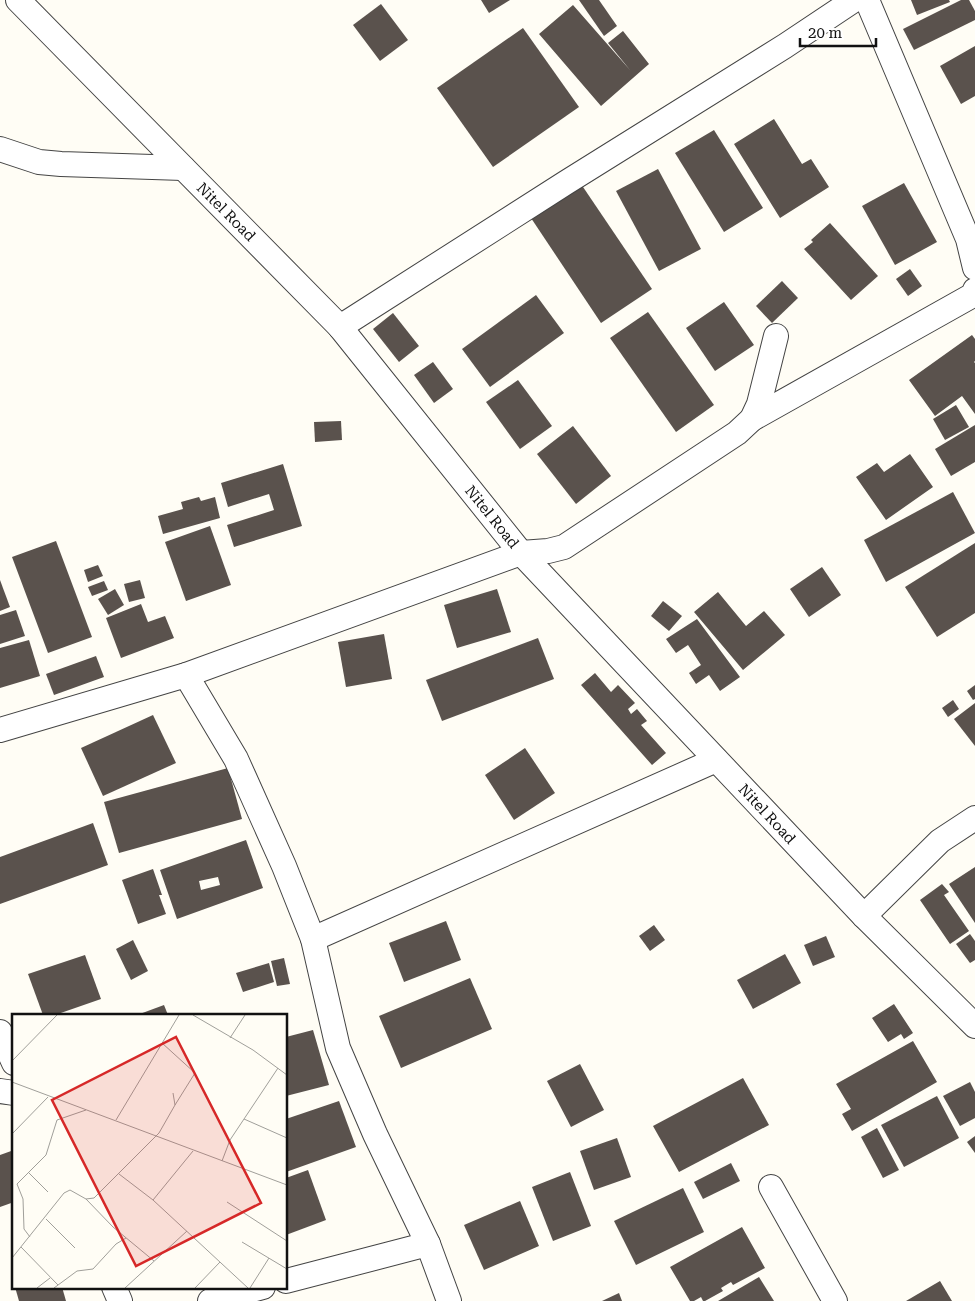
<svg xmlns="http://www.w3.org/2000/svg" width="975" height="1301" viewBox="0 0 975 1301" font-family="'Roboto Serif',serif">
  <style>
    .building { fill: #5a524d; fill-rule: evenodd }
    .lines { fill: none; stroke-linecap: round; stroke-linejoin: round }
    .minor-casing { stroke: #444; stroke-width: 26 }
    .minor { stroke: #fff; stroke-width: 24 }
    .labels { text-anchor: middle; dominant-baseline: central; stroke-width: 5; stroke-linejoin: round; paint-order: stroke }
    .street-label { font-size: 15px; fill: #111; stroke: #fff }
    .inset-road { fill: none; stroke: #a09f9a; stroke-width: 1 }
    .view { fill: #d62828; fill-opacity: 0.15; stroke: #d62828; stroke-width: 2.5 }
    .inset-edge { fill: none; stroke: #111; stroke-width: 2.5 }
  </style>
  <rect width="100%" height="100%" fill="#fffdf5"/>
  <!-- building -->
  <g class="building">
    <polygon points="481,0 510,0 489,13"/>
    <polygon points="579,0 599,0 617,26 604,36"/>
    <polygon points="911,0 949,0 950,2 917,15"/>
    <polygon points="961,0 969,0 975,11 975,20 914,50 903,29"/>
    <polygon points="381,4 408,40 380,61 353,25"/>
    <polygon points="573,5 630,70 608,43 623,31 649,64 601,106 539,34"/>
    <polygon points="523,28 579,107 493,167 437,88"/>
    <polygon points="975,46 975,96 961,104 940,66"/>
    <polygon points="774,119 802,164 811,159 829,187 780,218 734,144"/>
    <polygon points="714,130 763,208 724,232 675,153"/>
    <polygon points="658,169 701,249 659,271 616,191"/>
    <polygon points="904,183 937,242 895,265 862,206"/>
    <polygon points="581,184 652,289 601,323 531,218"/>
    <polygon points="830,223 878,276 851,300 804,249 813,242 811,240"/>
    <polygon points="910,269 922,286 908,296 896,279"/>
    <polygon points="782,281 798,298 772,323 756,306"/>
    <polygon points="536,295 564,333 490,387 462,349"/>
    <polygon points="724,302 754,345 715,371 686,328"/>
    <polygon points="648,312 714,405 676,432 610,338"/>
    <polygon points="393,313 419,346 399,362 373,329"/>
    <polygon points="972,335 975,339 975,361 974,362 975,363 975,414 962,396 935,416 909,380"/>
    <polygon points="433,362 453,389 434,403 414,375"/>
    <polygon points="518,380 552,426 520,449 486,402"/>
    <polygon points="956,405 969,427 945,440 933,419"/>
    <polygon points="341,421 342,440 315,442 314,422"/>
    <polygon points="975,425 975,462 951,476 935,449"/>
    <polygon points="573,426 611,476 576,504 537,454"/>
    <polygon points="910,454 933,487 886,520 856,477 877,463 884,472"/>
    <polygon points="283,464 302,526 234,547 227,525 274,510 269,494 228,507 221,483"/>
    <polygon points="953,492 975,533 886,582 864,540"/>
    <polygon points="199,497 201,501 215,497 220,518 163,534 158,516 183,509 181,502"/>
    <polygon points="210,526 231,585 186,601 165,542"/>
    <polygon points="56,541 92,637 48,653 12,557"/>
    <polygon points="975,543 975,613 937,637 905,587"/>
    <polygon points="98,565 103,576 88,582 84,570"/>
    <polygon points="822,567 841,595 809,617 790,589"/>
    <polygon points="0,580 10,607 0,611"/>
    <polygon points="140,580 145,598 129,602 124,584"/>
    <polygon points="104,581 108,590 92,596 88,587"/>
    <polygon points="115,589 124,605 108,615 98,599"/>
    <polygon points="497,589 511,632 457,648 444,605"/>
    <polygon points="718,592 746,626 764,611 785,635 743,670 694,612"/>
    <polygon points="663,601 682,616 669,631 651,616"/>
    <polygon points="141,604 148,622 165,616 174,638 121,658 106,618"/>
    <polygon points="16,610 25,636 0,644 0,615"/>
    <polygon points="697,619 740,677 720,691 709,675 696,684 689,673 701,665 688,645 676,653 666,639"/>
    <polygon points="384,634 392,679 346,687 338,642"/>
    <polygon points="538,638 554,679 442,721 426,680"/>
    <polygon points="29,640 40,676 0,688 0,648"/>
    <polygon points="96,656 104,677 54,695 46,674"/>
    <polygon points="595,673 611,692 618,685 635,703 628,709 631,714 637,709 647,721 641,725 666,753 652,765 581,685"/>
    <polygon points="975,685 975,699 973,700 967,691"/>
    <polygon points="953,700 959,709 948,717 942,708"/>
    <polygon points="975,703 975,746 954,719"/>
    <polygon points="153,715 176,763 103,796 81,748"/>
    <polygon points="525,748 555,793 514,820 485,775"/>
    <polygon points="228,768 242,819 119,853 104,802"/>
    <polygon points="93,823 108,865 0,904 0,857"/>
    <path d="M246 840 263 888 177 919 160 870ZM218 877 220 885 201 890 199 881Z"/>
    <polygon points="975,867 975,923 949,884"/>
    <polygon points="153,869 162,895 159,895 166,914 138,924 122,880"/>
    <polygon points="942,884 949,892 944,895 969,931 950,944 920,900"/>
    <polygon points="446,921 461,960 404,982 389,943"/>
    <polygon points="654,925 665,940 650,951 639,936"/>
    <polygon points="970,934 975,941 975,960 970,963 956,944"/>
    <polygon points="826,936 835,957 813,966 804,945"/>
    <polygon points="133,940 148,971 131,980 116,949"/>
    <polygon points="785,954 801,983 753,1009 737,980"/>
    <polygon points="85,955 101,999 55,1015 43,1015 28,974"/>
    <polygon points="284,958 290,984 277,986 271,961"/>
    <polygon points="269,963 274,982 243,992 236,973"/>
    <polygon points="470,978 492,1029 401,1068 379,1016"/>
    <polygon points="894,1004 913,1033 904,1039 901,1034 888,1042 872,1018"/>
    <polygon points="164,1005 168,1015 137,1015"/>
    <polygon points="313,1030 329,1085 286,1096 286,1037"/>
    <polygon points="913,1041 937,1082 852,1131 842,1114 851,1109 836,1084"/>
    <polygon points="580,1064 604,1110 571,1127 547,1081"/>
    <polygon points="743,1078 769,1125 679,1172 653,1126"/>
    <polygon points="970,1082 975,1092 975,1118 960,1126 943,1096"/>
    <polygon points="937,1096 959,1138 904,1167 881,1125"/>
    <polygon points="339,1101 356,1147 286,1172 286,1119"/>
    <polygon points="877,1128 899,1170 883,1178 861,1137"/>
    <polygon points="975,1136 975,1153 967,1142"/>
    <polygon points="617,1138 631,1177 594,1190 580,1151"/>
    <polygon points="14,1150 14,1202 0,1207 0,1155"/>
    <polygon points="731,1163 740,1181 703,1199 694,1182"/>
    <polygon points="308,1170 326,1220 286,1235 286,1178"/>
    <polygon points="570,1172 591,1226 553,1241 532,1187"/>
    <polygon points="683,1188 704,1232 636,1265 614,1221"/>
    <polygon points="520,1201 539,1246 484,1270 464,1225"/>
    <polygon points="742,1227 765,1268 733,1285 731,1282 721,1288 723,1291 705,1301 703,1301 701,1297 694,1301 690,1301 670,1267"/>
    <polygon points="759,1277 774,1301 718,1301"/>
    <polygon points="940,1281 952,1301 906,1301"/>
    <polygon points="15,1287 62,1287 66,1301 19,1301"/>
    <polygon points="619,1293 622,1301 602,1301"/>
  </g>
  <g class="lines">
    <defs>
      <g id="minor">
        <polyline points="18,0 340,327 521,553 864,916 975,1026"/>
        <polyline points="867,0 968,239 975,268"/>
        <polyline points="0,149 39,162 61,164 183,168"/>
        <polyline points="340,327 567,182 785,46 854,0"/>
        <polyline points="752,419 973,295 975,290"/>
        <polyline points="186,675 236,759 284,866 313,939 338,1048 375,1134 428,1244 449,1301"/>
        <polyline points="0,730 186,675 521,553 548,551 564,547 737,433 752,419 759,404 776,336"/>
        <polyline points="864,916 940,841 975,818"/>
        <polyline points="313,939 716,760"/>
        <polyline points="0,1032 14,1063"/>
        <polyline points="0,1091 14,1093"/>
        <polyline points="771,1187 835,1301"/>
        <polyline points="286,1281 428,1244"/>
        <polyline points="114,1287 120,1301"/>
        <polyline points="210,1301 263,1287"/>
      </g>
    </defs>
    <!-- minor casing -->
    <use href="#minor" class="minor-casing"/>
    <!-- minor -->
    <use href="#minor" class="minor"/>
  </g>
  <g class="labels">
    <!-- street labels -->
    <g class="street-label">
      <text transform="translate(226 212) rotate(45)">Nitel Road</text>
      <text transform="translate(492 517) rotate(51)">Nitel Road</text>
      <text transform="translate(767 814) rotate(47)">Nitel Road</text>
    </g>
  </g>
  <!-- overview -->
  <g transform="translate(12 1014)">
    <rect width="275" height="275" fill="#fffdf5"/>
    <path class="inset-road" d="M181 1 241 36 275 61M218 24 233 1M150 29 183 59 163 91M0 47 45 1M0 68 275 171M232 105 275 124M104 106 167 1M0 120 36 83M210 147 218 126 266 54M16 158 36 178M107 160 141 186 236 274M74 185 101 213 142 247M141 186 181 137M215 188 275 227M34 205 63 234M18 223 12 215 11 185 5 170 34 141 45 106 74 96M230 228 275 255M9 233 46 271M0 244 52 179 58 176 74 185 82 184 147 119 163 91 161 79M25 274 38 264M42 274 65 257 81 255 104 230 114 224M113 274 175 217M183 274 208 248M238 274 257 244"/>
    <path class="view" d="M164 23 249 189 124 252 40 86Z"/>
    <rect width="275" height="275" class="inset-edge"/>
  </g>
  <!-- scale -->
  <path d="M800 38v8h76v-8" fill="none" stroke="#111111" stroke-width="2.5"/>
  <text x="808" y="38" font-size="15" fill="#111111" stroke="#ffffff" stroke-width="4" paint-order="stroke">20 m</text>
</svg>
